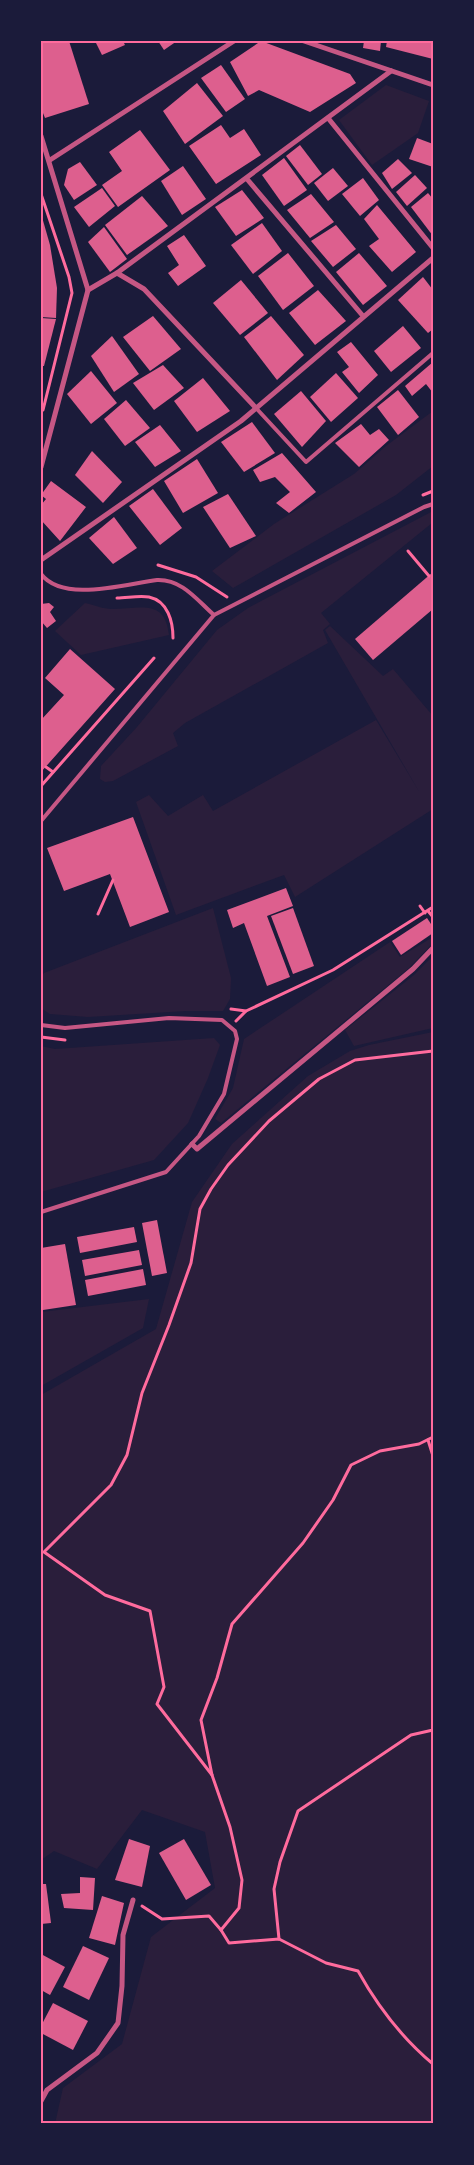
<svg xmlns="http://www.w3.org/2000/svg" width="474" height="2165" viewBox="0 0 474 2165" font-family="'Sofia Sans Condensed',sans-serif">
  <style>
    .green { fill: #2a1e3b }
    .building { fill: #dd5f8e }
    .lines { fill: none; stroke-linecap: round; stroke-linejoin: round }
    .path { stroke: #ff6b9d; stroke-width: 3 }
    .service { stroke: #c65784; stroke-width: 4 }
    .minor { stroke: #c65784; stroke-width: 5 }
    .neatline { fill: none; stroke: #ff6b9d; stroke-width: 2 }
  </style>
  <rect width="100%" height="100%" fill="#1b1b3a"/>
  <!-- green -->
  <g class="green">
    <polygon points="386,85 429,101 418,133 372,165 339,120"/>
    <polygon points="433,411 433,466 396,495 233,588 212,571 274,524 354,474 386,446"/>
    <polygon points="433,511 432,523 321,613 330,624 323,630 328,643 185,723 173,733 178,746 113,781 105,782 100,779 101,766 137,727 217,630 248,608"/>
    <path d="M85 603C94 605 103 609 112 609 140 609 165 598 169 635L81 655 55 631Z"/>
    <polygon points="330,626 383,676 393,669 433,716 433,809 295,897 284,875 176,915 136,802 149,795 168,816 203,795 213,811 376,720 420,793 325,630"/>
    <polygon points="213,908 231,978 230,999 223,1011 186,1011 88,1017 50,1014 41,1008 41,977 44,973"/>
    <polygon points="433,937 433,943 409,968 221,1123 215,1119 233,1088 244,1039 390,942 400,957"/>
    <polygon points="433,956 433,1028 354,1046 345,1030 414,975"/>
    <polygon points="433,1032 433,2124 55,2124 63,2088 122,2044 151,1937 215,1888 205,1832 142,1810 97,1869 54,1851 41,1860 41,1395 156,1329 192,1202 232,1144 308,1076 350,1051 369,1045"/>
    <polygon points="214,1038 220,1045 208,1078 188,1123 154,1160 41,1192 41,1046 55,1049"/>
    <polygon points="149,1299 143,1328 41,1386 41,1312"/>
  </g>
  <!-- building -->
  <g class="building">
    <polygon points="41,41 69,41 89,104 45,118 41,108"/>
    <polygon points="95,41 123,41 125,45 102,55"/>
    <polygon points="158,41 177,41 164,50"/>
    <polygon points="261,41 350,74 356,83 310,112 259,90 248,96 230,62"/>
    <polygon points="364,41 381,41 380,51 363,48"/>
    <polygon points="387,41 433,41 433,59 386,47"/>
    <polygon points="221,65 245,99 226,112 201,78"/>
    <polygon points="197,83 223,116 185,144 163,111"/>
    <polygon points="221,125 230,138 244,129 261,155 216,184 189,146"/>
    <polygon points="140,130 170,170 118,207 102,185 122,171 109,152"/>
    <polygon points="417,138 433,144 433,167 409,159"/>
    <polygon points="300,145 322,174 308,185 286,156"/>
    <polygon points="284,158 307,190 284,206 262,175"/>
    <polygon points="398,159 412,173 392,189 382,173"/>
    <polygon points="80,162 97,185 74,200 64,185 68,169"/>
    <polygon points="183,166 206,199 182,215 161,181"/>
    <polygon points="333,168 348,186 328,201 314,183"/>
    <polygon points="415,175 427,188 407,206 396,192"/>
    <polygon points="363,178 379,200 360,216 342,194"/>
    <polygon points="102,188 115,206 89,227 74,207"/>
    <polygon points="242,190 264,218 236,236 215,207"/>
    <polygon points="428,193 433,199 433,236 411,207"/>
    <polygon points="311,194 334,222 310,238 287,210"/>
    <polygon points="142,196 168,226 127,255 105,225"/>
    <polygon points="377,205 416,252 392,272 369,246 379,239 364,219"/>
    <polygon points="42,217 50,245 57,288 56,318 41,317"/>
    <polygon points="262,223 282,251 253,274 231,245"/>
    <polygon points="336,225 356,249 333,267 311,241"/>
    <polygon points="104,227 127,259 110,272 88,242"/>
    <polygon points="184,235 206,266 178,286 168,273 179,265 167,246"/>
    <polygon points="288,253 314,286 283,310 258,276"/>
    <polygon points="359,253 387,286 363,305 336,272"/>
    <polygon points="423,277 433,290 433,329 428,333 398,300"/>
    <polygon points="241,280 268,313 240,335 213,303"/>
    <polygon points="318,290 346,321 315,345 289,313"/>
    <polygon points="153,316 181,349 150,371 123,337"/>
    <polygon points="271,316 304,355 277,380 244,337"/>
    <polygon points="41,318 56,319 44,366 41,366"/>
    <polygon points="403,326 421,348 391,372 374,351"/>
    <polygon points="112,336 139,374 114,392 91,356"/>
    <polygon points="351,342 378,375 359,393 342,372 349,367 337,352"/>
    <polygon points="433,362 433,393 426,384 412,396 405,386"/>
    <polygon points="163,365 184,388 154,410 133,383"/>
    <polygon points="91,371 117,403 91,424 67,394"/>
    <polygon points="336,373 358,398 331,422 310,397"/>
    <polygon points="203,378 230,411 197,432 174,401"/>
    <polygon points="398,390 419,417 398,435 377,407"/>
    <polygon points="301,391 326,421 302,447 274,414"/>
    <polygon points="126,400 150,428 125,446 104,419"/>
    <polygon points="252,422 275,453 244,472 221,442"/>
    <polygon points="361,424 370,435 379,429 389,440 359,467 335,443"/>
    <polygon points="160,425 181,451 155,467 135,442"/>
    <polygon points="92,451 122,482 103,503 75,475"/>
    <polygon points="282,453 316,492 289,513 276,503 290,492 275,477 260,482 253,470"/>
    <polygon points="197,459 218,493 183,513 164,481"/>
    <polygon points="51,481 86,507 60,541 41,520 41,505 46,499 41,495"/>
    <polygon points="153,489 182,528 160,545 129,506"/>
    <polygon points="228,494 256,536 230,548 203,507"/>
    <polygon points="114,517 137,548 113,564 89,538"/>
    <polygon points="433,572 433,609 373,660 355,639"/>
    <polygon points="49,603 54,607 50,612 56,621 47,628 41,621 41,604"/>
    <polygon points="70,649 115,689 41,772 41,720 64,695 45,678"/>
    <polygon points="133,817 169,912 130,927 110,874 64,891 47,848"/>
    <polygon points="286,888 293,906 267,916 290,977 267,986 244,923 233,928 227,910"/>
    <polygon points="293,908 314,966 293,974 271,916"/>
    <polygon points="427,918 433,927 433,933 401,955 392,941"/>
    <polygon points="157,1220 167,1273 152,1276 142,1223"/>
    <polygon points="134,1227 137,1242 80,1253 77,1237"/>
    <polygon points="65,1244 76,1305 43,1310 41,1298 41,1248"/>
    <polygon points="139,1250 142,1265 85,1276 82,1260"/>
    <polygon points="143,1269 146,1285 88,1296 85,1280"/>
    <polygon points="129,1839 150,1846 142,1887 115,1880"/>
    <polygon points="184,1839 211,1885 186,1900 159,1853"/>
    <polygon points="80,1877 95,1878 93,1910 64,1908 61,1894 80,1893"/>
    <polygon points="41,1884 46,1884 51,1923 41,1924"/>
    <polygon points="102,1896 124,1903 115,1945 89,1938"/>
    <polygon points="83,1946 109,1958 89,2000 63,1987"/>
    <polygon points="41,1954 65,1967 50,1995 41,1990"/>
    <polygon points="53,2003 88,2021 73,2050 41,2033 41,2026"/>
  </g>
  <g class="lines">
    <!-- path -->
    <g class="path">
      <polyline points="41,194 69,277 72,293 43,410"/>
      <polyline points="423,495 433,491"/>
      <polyline points="408,551 429,576"/>
      <polyline points="158,565 196,577 227,597"/>
      <path d="M117 598C127 598 139 595 149 597 168 601 173 622 173 638"/>
      <polyline points="46,767 53,772"/>
      <polyline points="41,786 154,658"/>
      <polyline points="420,906 425,913"/>
      <polyline points="428,911 433,917"/>
      <polyline points="98,914 113,880"/>
      <polyline points="231,1009 246,1011 333,970 433,907"/>
      <polyline points="236,1021 246,1011"/>
      <polyline points="41,1037 65,1040"/>
      <path d="M433 1437 419 1444 380 1451 351 1465 333 1500 303 1543 232 1624 217 1678 201 1720 212 1775 230 1827 242 1880 239 1908 221 1930 229 1943 279 1939 326 1963 358 1971C377 2005 403 2039 433 2064"/>
      <polyline points="428,1440 433,1456"/>
      <polyline points="212,1775 157,1704 164,1687 150,1611 105,1595 44,1552 111,1485 127,1455 142,1393 169,1325 191,1263 200,1209 211,1189 228,1165 269,1121 319,1079 355,1060 433,1051"/>
      <polyline points="142,1906 162,1919 209,1916 221,1930"/>
      <polyline points="279,1939 274,1889 280,1862 298,1811 411,1735 433,1730"/>
    </g>
    <!-- service -->
    <g class="service">
      <polyline points="256,408 306,462 433,353"/>
      <path d="M41 574C63 603 125 584 157 580 182 579 197 600 214 615"/>
      <polyline points="41,821 214,615 424,507 433,504"/>
      <polyline points="41,1025 65,1028 169,1018 222,1020 235,1031 237,1039 224,1094 199,1136 166,1172 41,1212"/>
    </g>
    <!-- minor -->
    <g class="minor">
      <polyline points="304,41 433,85"/>
      <polyline points="328,118 433,248"/>
      <polyline points="41,136 88,290 41,467"/>
      <polyline points="50,160 234,41"/>
      <polyline points="247,179 363,316"/>
      <polyline points="117,273 144,289 256,408"/>
      <polyline points="88,290 117,273 391,71"/>
      <polyline points="41,560 241,421 433,258"/>
      <polyline points="192,1144 197,1149 413,969 433,948"/>
      <polyline points="41,2101 47,2090 97,2053 118,2023 122,1986 123,1935 133,1900"/>
    </g>
  </g>
  <!-- border -->
  <rect width="474" height="2165" fill="none" stroke="#1b1b3a" stroke-width="85"/>
  <rect x="42" y="42" width="390" height="2080" class="neatline"/>
</svg>
